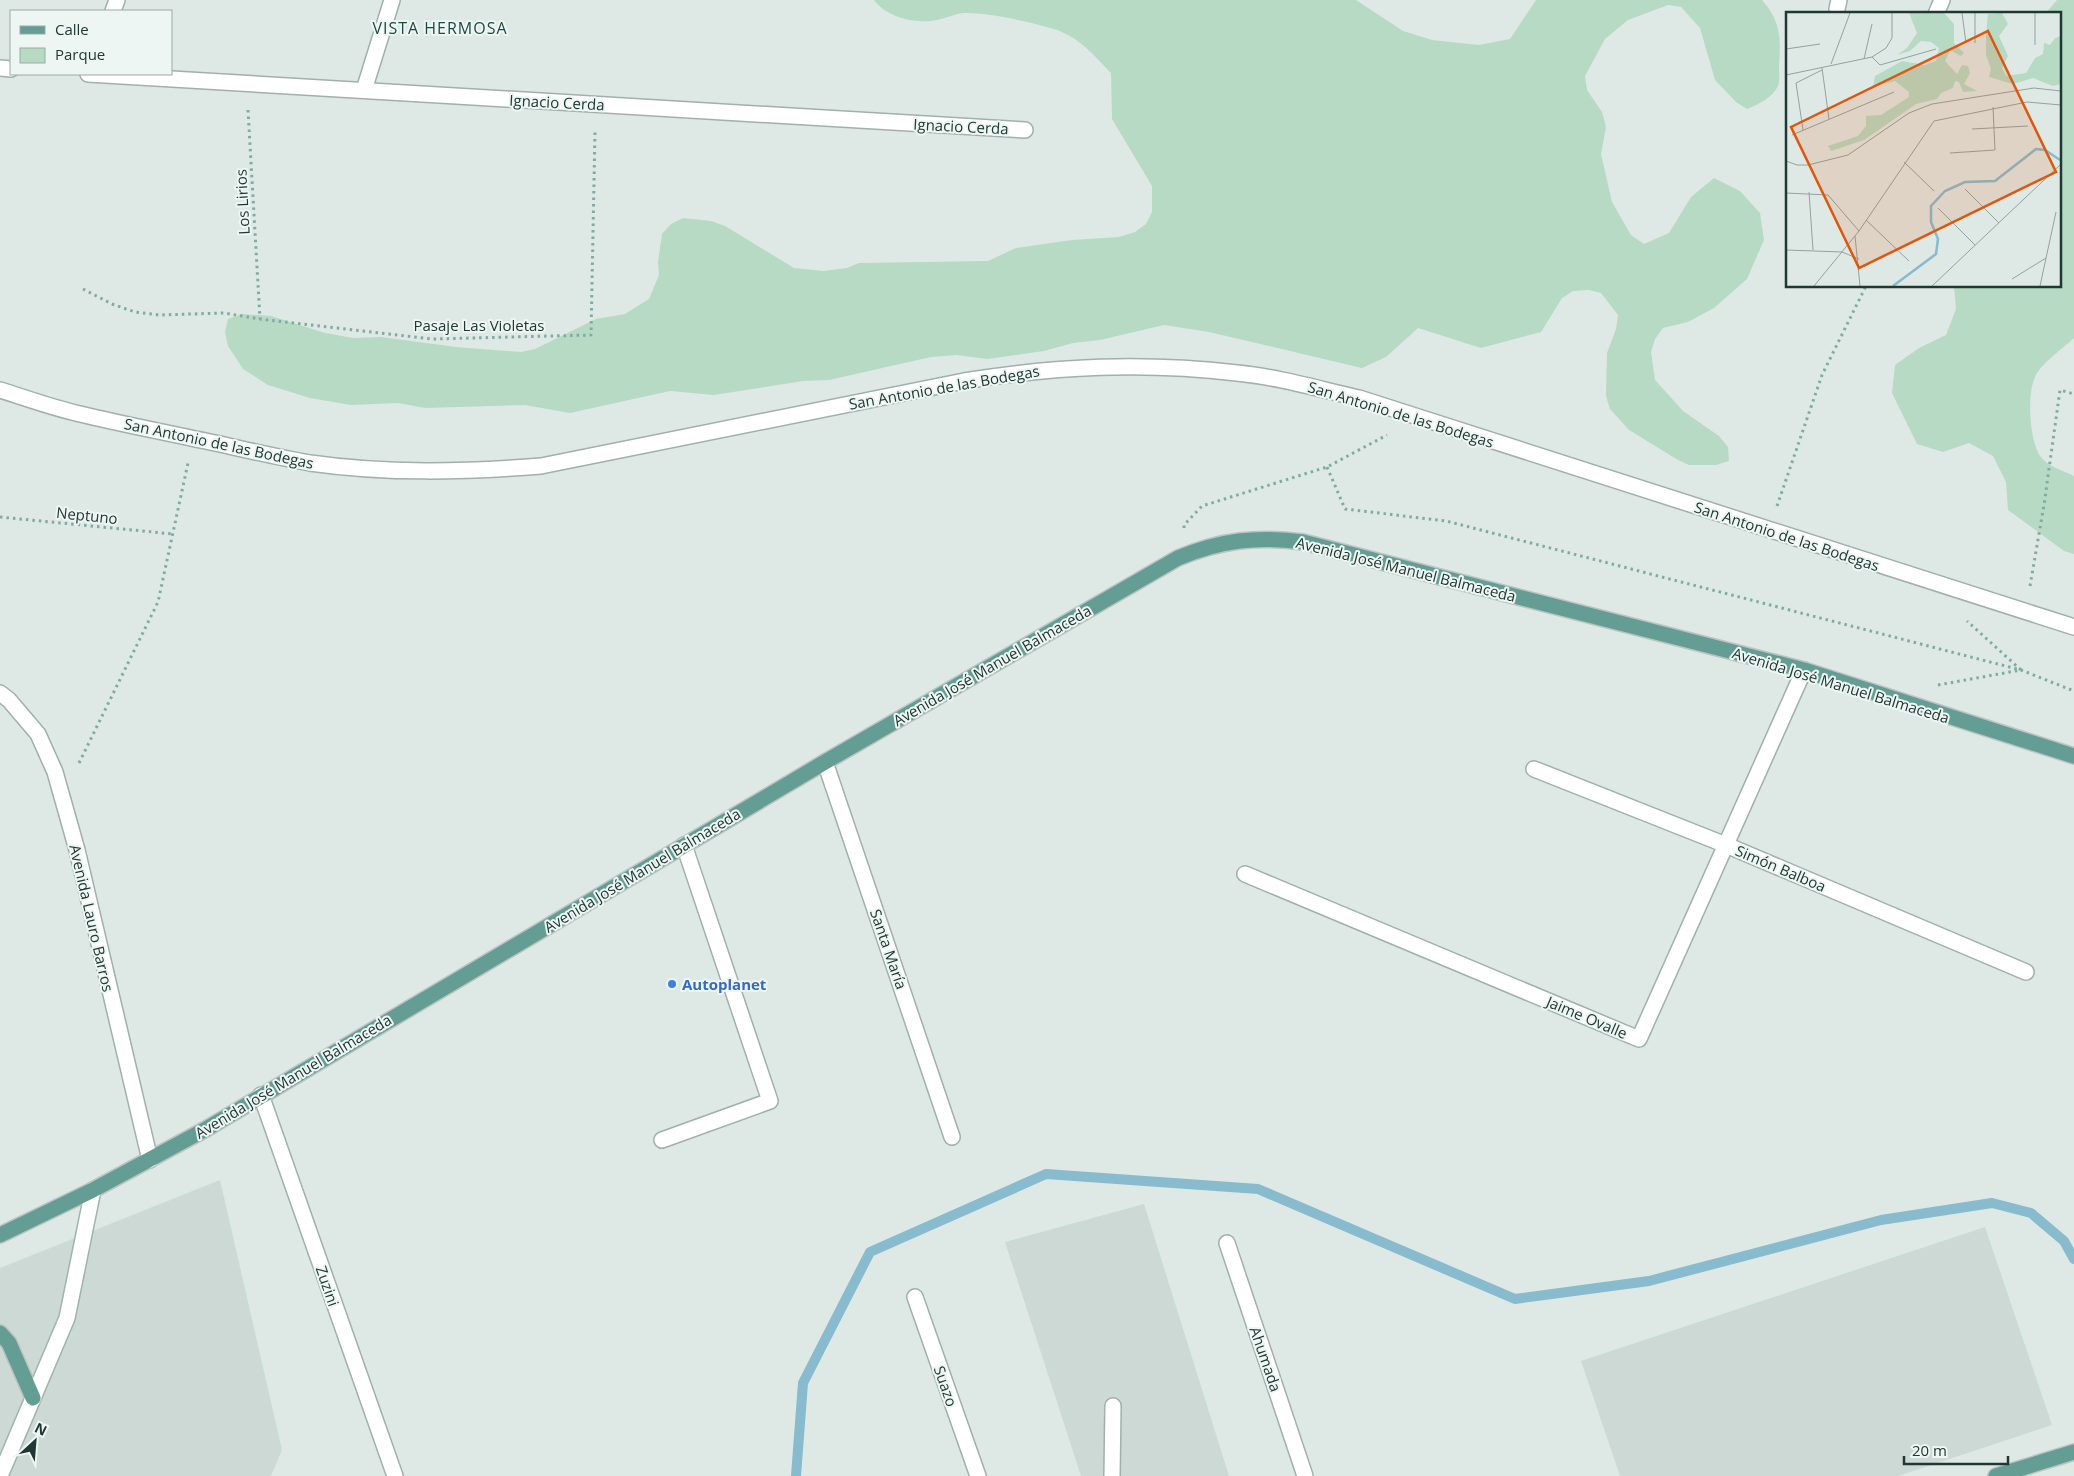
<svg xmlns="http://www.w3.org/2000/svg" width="2074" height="1476" viewBox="0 0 2074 1476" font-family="'Open Sans',sans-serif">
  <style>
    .built { fill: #ccd9d4 }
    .green { fill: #b7dac4 }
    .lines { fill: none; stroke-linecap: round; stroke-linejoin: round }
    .stream { stroke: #87bbcd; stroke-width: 10 }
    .service-casing { stroke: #a1b0ac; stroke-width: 18 }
    .minor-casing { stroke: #a1b0ac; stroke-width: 18 }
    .tertiary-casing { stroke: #a1b0ac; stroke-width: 18 }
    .secondary-casing { stroke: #9eb4ae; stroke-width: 18 }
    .primary-casing { stroke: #bcc3c2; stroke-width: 18 }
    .path { stroke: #80aba2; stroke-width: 3; stroke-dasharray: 2.5 4; stroke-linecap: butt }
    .service { stroke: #fff; stroke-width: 15 }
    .minor { stroke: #fff; stroke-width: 15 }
    .tertiary { stroke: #fff; stroke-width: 15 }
    .secondary { stroke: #fff; stroke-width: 15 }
    .primary { stroke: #649d94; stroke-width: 15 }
    .shop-dot { fill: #3f7fe0; stroke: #eef6f3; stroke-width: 2 }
    .labels { text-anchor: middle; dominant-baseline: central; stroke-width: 4; stroke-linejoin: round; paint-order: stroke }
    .street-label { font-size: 15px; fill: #203834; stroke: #eef6f3 }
    .shop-label { font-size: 15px; font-weight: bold; fill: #366cbe; stroke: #eef6f3; text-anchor: start }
    .neighbourhood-label { font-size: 16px; letter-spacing: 1px; fill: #1d4943; stroke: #eef6f3 }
    .inset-river { fill: none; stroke: #87bbcd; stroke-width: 2.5 }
    .inset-road { fill: none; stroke: #92a29e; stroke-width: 1 }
    .view { fill: #de570e; fill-opacity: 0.15; stroke: #de570e; stroke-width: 2.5 }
    .inset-edge { fill: none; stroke: #203834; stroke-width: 2.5 }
  </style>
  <rect width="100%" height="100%" fill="#dee9e5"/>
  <!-- built -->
  <g class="built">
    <polygon points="220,1180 282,1450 271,1476 0,1476 0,1268"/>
    <polygon points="1144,1204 1229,1476 1081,1476 1005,1242"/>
    <polygon points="1985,1227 2052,1425 1898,1476 1620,1476 1581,1361"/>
  </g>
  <!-- green -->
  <g class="green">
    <path d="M874 0H1356L1403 31 1432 40 1479 45 1510 39 1536 0H1762C1781 21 1781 39 1779 66 1779 71 1780 81 1778 86 1773 97 1758 105 1747 109L1736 102 1715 80 1700 28 1681 7 1668 5 1628 20 1605 39 1585 76 1587 90 1602 112 1606 127 1601 154 1612 202 1631 235 1644 244 1669 233 1691 197 1714 178 1740 191 1760 213 1764 240 1747 279 1714 308 1688 322 1663 328 1655 339 1651 352 1655 380 1683 411 1719 436 1728 447 1729 461 1716 465H1689L1678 460 1629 430 1610 409 1606 396 1607 353 1616 329 1618 315 1601 293 1589 290 1573 291 1562 298 1541 332 1481 348 1418 328 1386 357 1362 368 1209 332 1164 325 1100 340 1073 343 1044 351 987 359 957 355 931 357 829 380 803 381 714 395 670 391 570 413 525 405 425 408 398 403 351 405 310 398 268 385 243 369 228 346 225 332 228 319 241 314 271 316 325 333 353 338 381 337 456 347 521 352 535 349 596 319 625 314 649 299 659 275 658 262 662 234 671 224 683 218 711 221 725 226 794 268 823 271 847 268 859 263 988 261 1016 248 1072 240 1119 237 1135 232 1146 224 1152 212V186L1112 119 1111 73C1094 55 1079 37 1054 29 1030 22 988 12 963 13 955 14 946 18 937 20 916 24 887 18 874 0Z"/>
    <path d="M2057 0H2074V338C2064 347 2044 362 2037 373 2026 390 2029 439 2040 456 2047 466 2064 471 2074 476V554L2064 551 2008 510 2006 482 1993 456 1969 443 1943 452 1917 444 1892 393 1895 365 1919 348 1946 335 1956 309 1954 286H2060V14H2045Z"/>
  </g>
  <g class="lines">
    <!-- stream -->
    <polyline class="stream" points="796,1476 803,1383 870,1252 1046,1174 1258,1189 1515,1299 1649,1281 1881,1220 1992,1203 2031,1213 2064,1241 2074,1259"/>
    <defs>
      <g id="service">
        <polyline points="662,1140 770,1101 684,845"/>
        <polyline points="1112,1476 1113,1406"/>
      </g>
      <g id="minor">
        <polyline points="1837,9 1839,0"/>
        <polyline points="113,11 117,0"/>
        <polyline points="1936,14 1942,0"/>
        <polyline points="0,68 11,69"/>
        <polyline points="88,74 1025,130"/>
        <polyline points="364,90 392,0"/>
        <polyline points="0,693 9,700 38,734 55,772 77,850 150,1160"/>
        <polyline points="825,762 952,1137"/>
        <polyline points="1534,769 1726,845 2026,972"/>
        <polyline points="1245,874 1639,1039 1804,670"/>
        <polyline points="261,1095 395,1476"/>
        <polyline points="1227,1243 1305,1476"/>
        <polyline points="915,1297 978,1476"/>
      </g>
      <path id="tertiary" d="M0 390C26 398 53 408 80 414 117 423 154 430 191 438 231 446 270 456 310 463 387 474 464 472 541 466L964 381C1057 366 1143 362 1237 373 1278 377 1319 389 1359 398L2074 627"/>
      <polyline id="secondary" points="0,1476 67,1318 93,1190"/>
      <g id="primary">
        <path d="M0 1235 93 1190 206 1129 825 762 1178 558C1221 540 1257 536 1303 542L1804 670 2074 756"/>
        <polyline points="0,1333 9,1343 33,1398"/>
        <polyline points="1996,1476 2074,1452"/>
      </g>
    </defs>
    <!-- service casing -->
    <use href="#service" class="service-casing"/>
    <!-- minor casing -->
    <use href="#minor" class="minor-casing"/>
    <!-- tertiary casing -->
    <use href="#tertiary" class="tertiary-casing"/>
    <!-- secondary casing -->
    <use href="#secondary" class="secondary-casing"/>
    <!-- primary casing -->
    <use href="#primary" class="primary-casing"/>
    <!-- path -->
    <g class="path">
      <polyline points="248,110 260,319"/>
      <polyline points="83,289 112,304 135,312 159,315 224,313 260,319 432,339 591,335 595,131"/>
      <polyline points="1327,467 1345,509 1446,521 2021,670 2074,691"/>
      <polyline points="1777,506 1822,375 1866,286"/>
      <polyline points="0,517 173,534"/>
      <polyline points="1184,528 1184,525 1202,506 1327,467 1387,435"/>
      <polyline points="2030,586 2044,505 2060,390 2074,394"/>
      <polyline points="1938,685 2021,670 1967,621"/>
      <polyline points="79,763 158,602 188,463"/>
    </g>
    <!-- service -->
    <use href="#service" class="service"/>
    <!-- minor -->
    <use href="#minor" class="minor"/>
    <!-- tertiary -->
    <use href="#tertiary" class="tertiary"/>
    <!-- secondary -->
    <use href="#secondary" class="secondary"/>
    <!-- primary -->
    <use href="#primary" class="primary"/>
  </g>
  <!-- markers -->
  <circle class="shop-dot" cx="672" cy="984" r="5"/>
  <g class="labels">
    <!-- street labels -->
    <g class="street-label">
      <text transform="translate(557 102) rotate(3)">Ignacio Cerda</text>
      <text transform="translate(961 126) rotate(3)">Ignacio Cerda</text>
      <text transform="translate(242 202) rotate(-93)">Los Lirios</text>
      <text x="479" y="325">Pasaje Las Violetas</text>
      <text transform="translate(944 387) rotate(-10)">San Antonio de las Bodegas</text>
      <text transform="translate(1401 414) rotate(17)">San Antonio de las Bodegas</text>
      <text transform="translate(219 443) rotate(12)">San Antonio de las Bodegas</text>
      <text transform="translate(87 515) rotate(6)">Neptuno</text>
      <text transform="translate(1787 536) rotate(18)">San Antonio de las Bodegas</text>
      <text transform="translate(1406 569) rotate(14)">Avenida José Manuel Balmaceda</text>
      <text transform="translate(992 665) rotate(-30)">Avenida José Manuel Balmaceda</text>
      <text transform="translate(1841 685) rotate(17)">Avenida José Manuel Balmaceda</text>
      <text transform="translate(1781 868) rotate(23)">Simón Balboa</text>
      <text transform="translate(642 870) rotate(-31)">Avenida José Manuel Balmaceda</text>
      <text transform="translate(92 918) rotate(77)">Avenida Lauro Barros</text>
      <text transform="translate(889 949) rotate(71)">Santa María</text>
      <text transform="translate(1587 1017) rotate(23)">Jaime Ovalle</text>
      <text transform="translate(293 1076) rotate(-31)">Avenida José Manuel Balmaceda</text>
      <text transform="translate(328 1286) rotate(71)">Zuzini</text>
      <text transform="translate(1266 1359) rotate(71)">Ahumada</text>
      <text transform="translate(946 1386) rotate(71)">Suazo</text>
    </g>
    <!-- shop labels -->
    <g class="shop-label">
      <text x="682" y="984">Autoplanet</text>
    </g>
    <!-- neighbourhood labels -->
    <g class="neighbourhood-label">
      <text x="440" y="28">VISTA HERMOSA</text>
    </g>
  </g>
  <!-- overview -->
  <g transform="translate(1786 12)">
    <rect width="275" height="275" fill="#dee9e5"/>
    <path d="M123 1H158L168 12V31L178 41 175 44 164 38 159 49 171 62 176 53 182 54 184 61 178 72 191 79 177 80 173 70 169 69 167 76 155 81 151 87 130 92 78 128 45 139 42 134 72 124 80 114V104L95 103 123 85V80L109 69 87 75 89 64 116 49 139 53 150 49 153 36 145 30 135 29 124 39 111 43 121 36 131 21ZM202 2 216 1 222 12 213 24 222 44 216 56 220 64 240 61 249 46 257 42 258 31 264 33 269 26 275 24V72L267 74 247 66 227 72 203 65 205 57 200 43V23Z" fill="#b7dac4"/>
    <path class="inset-river" d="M107 274 150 242 152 227 145 210V194L159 179 179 170 209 169 250 137 259 138 274 148"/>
    <path class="inset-road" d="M176 1 180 31M189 1V31M249 1V33M0 37 34 32M86 45 94 53 150 37M78 47 86 12M45 52 64 1M36 56 43 107M0 63 86 45 100 36 106 26V1M186 117 242 114M17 118 10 71 36 58M6 123 108 80M164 141 209 138 207 95M0 149 11 153H22L62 143 123 101 146 92 248 76 275 79M118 150 148 179M179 177 213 211M23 180 27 238M0 181 42 183 73 219M152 196 189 233M80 208 123 249M69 224 74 274M0 238 56 240M56 240 73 247M226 267 260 246M28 274 73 219 148 109 241 90 275 93M146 274 275 152M254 274 270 200"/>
    <path class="view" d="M202 19 270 160 73 256 5 115Z"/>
    <rect width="275" height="275" class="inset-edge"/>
  </g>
  <!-- legend -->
  <rect x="10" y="10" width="162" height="65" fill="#eef6f3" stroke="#9caaa7"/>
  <rect x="20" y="26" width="25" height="8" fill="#649d94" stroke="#9caaa7"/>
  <text x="55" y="35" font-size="15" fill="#203834">Calle</text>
  <rect x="20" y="48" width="25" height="15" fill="#b7dac4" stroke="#9caaa7"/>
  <text x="55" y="60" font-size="15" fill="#203834">Parque</text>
  <!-- north arrow -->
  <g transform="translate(35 1441) rotate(26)" stroke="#eef6f3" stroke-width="4" paint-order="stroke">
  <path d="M0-4L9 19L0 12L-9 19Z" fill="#203834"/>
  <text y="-8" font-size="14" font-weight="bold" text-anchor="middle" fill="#203834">N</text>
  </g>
  <!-- scale -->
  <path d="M1904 1456v8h104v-8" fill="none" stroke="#203834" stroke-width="2.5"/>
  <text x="1912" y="1456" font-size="15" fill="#203834" stroke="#eef6f3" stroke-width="4" paint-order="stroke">20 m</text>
</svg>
